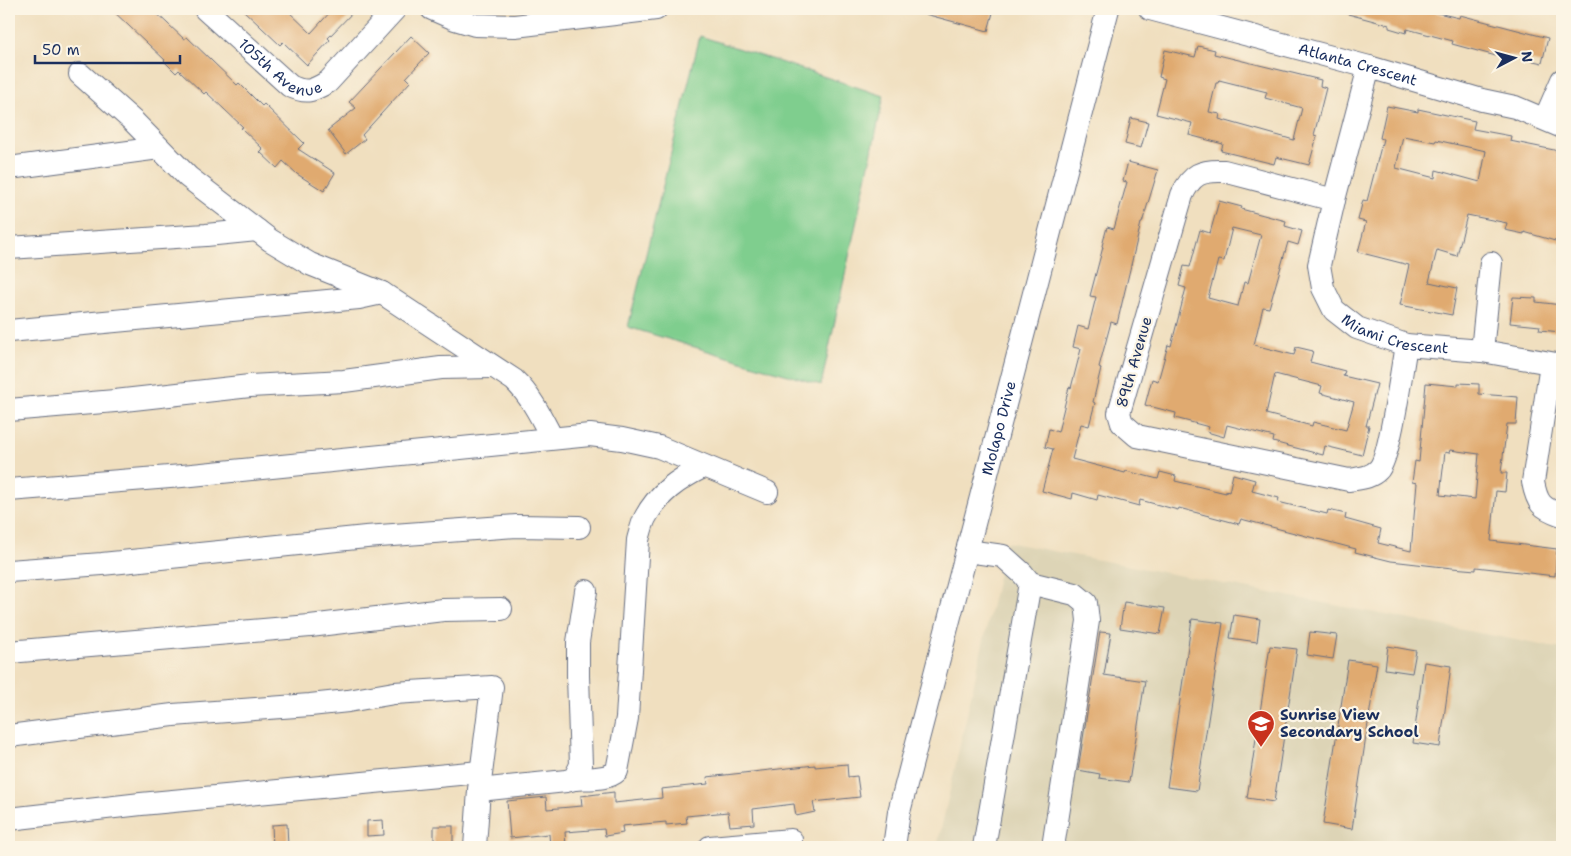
<svg xmlns="http://www.w3.org/2000/svg" width="1571" height="856" viewBox="0 0 1571 856" font-family="'Shantell Sans',sans-serif">
  <style>
    .built { fill: #ddd4b6 }
    .green { fill: #7fce8e; stroke: #4d7e76 }
    .building { fill: #e0aa6f; fill-rule: evenodd }
    .lines { fill: none; stroke-linecap: round; stroke-linejoin: round }
    .minor-casing { stroke: #666d80; stroke-width: 24 }
    .minor { stroke: #fff; stroke-width: 22 }
    .labels { text-anchor: middle; dominant-baseline: central; stroke-width: 4.5; stroke-linejoin: round; paint-order: stroke }
    .street-label { font-size: 15px; fill: #1b2f5e; stroke: #fcf5e5 }
    .poi-label { font-size: 15px; font-weight: bold; fill: #1b2f5e; stroke: #fcf5e5; text-anchor: start }
  </style>
  <rect width="100%" height="100%" fill="#fcf5e5"/>
  <filter id="ink" filterUnits="userSpaceOnUse"><feTurbulence type="fractalNoise" baseFrequency=".02" numOctaves="2"/><feDisplacementMap in="SourceGraphic" scale="10" xChannelSelector="R" yChannelSelector="G"/><feConvolveMatrix kernelMatrix="1 2 1 2 8 2 1 2 1" color-interpolation-filters="sRGB"/></filter>
  <filter id="wash" filterUnits="userSpaceOnUse"><feTurbulence type="fractalNoise" baseFrequency=".0096" numOctaves="4" result="noise"/><feDisplacementMap in="SourceGraphic" scale="20" xChannelSelector="R" yChannelSelector="G"/><feGaussianBlur stdDeviation="1.12" result="paint"/><feColorMatrix in="noise" values="0 0 0 0 0 0 0 0 0 0 0 0 0 0 0 0 0 1.4 0 .05"/><feComposite in="paint" operator="in"/></filter>
  <g filter="url(#wash)">
    <rect width="100%" height="100%" fill="#f0dfbf"/>
    <!-- built -->
    <polygon class="built" points="1006,542 1562,649 1562,847 937,847"/>
    <!-- green -->
    <polygon class="green" points="700,36 884,96 821,385 628,327"/>
    <g id="blocks">
      <!-- building -->
      <g class="building">
        <polygon points="111,9 152,9 184,39 187,37 237,85 239,83 262,106 264,104 304,143 298,149 335,173 324,191 297,174 283,161 277,168 260,152 263,149 241,128 243,127 206,92 204,94 179,70 176,73 164,61 165,60"/>
        <polygon points="242,9 286,9 311,33 333,9 356,9 328,38 330,40 307,65 283,42 280,45"/>
        <polygon points="925,9 994,9 988,31 925,14"/>
        <polygon points="1349,9 1421,9 1459,18 1460,15 1548,38 1542,63 1508,55 1507,59 1452,44 1453,41 1407,29 1406,33 1389,28 1389,25 1348,14"/>
        <polygon points="411,36 429,53 406,78 410,82 362,135 365,139 346,154 328,130 356,108 349,102"/>
        <path d="M1198 46 1215 50 1214 54 1321 80 1320 86 1326 88 1314 135 1317 136 1309 165 1276 157 1274 164 1221 151 1223 144 1189 135 1192 123 1156 114 1165 79 1159 77 1165 50 1195 57ZM1219 80 1267 92 1265 98 1302 108 1294 140 1219 119 1220 114 1209 112 1216 83H1218Z"/>
        <path d="M1387 106 1418 112V109L1475 121 1473 129 1511 136 1510 141 1554 150 1562 154V243L1524 232V234L1505 230 1507 223 1467 215 1457 256 1437 250 1429 282 1457 288 1452 315 1400 305 1409 265 1358 252 1366 222 1358 220 1363 200 1367 201 1383 139 1380 138ZM1403 136 1435 142 1436 140 1486 151 1480 182 1436 170 1435 178 1396 168Z"/>
        <polygon points="1131,118 1148,122 1141,148 1125,144"/>
        <path d="M1128 162 1158 170 1142 223H1141L1117 324 1111 322 1099 367 1101 368 1093 402 1095 403 1089 426 1081 424 1072 459 1125 473 1126 471 1158 479 1160 472 1176 476 1175 481 1226 493V491L1229 492 1233 474 1255 480 1252 491 1279 498 1278 502 1327 514 1328 510 1346 514 1345 519 1381 529 1378 543 1411 551 1417 483 1412 482 1415 461 1419 462 1426 383 1458 386V383L1479 384V394L1518 397 1516 424H1507L1501 473H1507L1505 492 1496 491 1491 541 1557 549 1555 576 1476 567V570L1452 568 1391 561 1355 552 1356 549 1241 519 1239 524 1179 508 1178 510 1140 500 1139 506 1098 495 1097 500 1073 493 1072 499 1042 491 1053 449 1045 447 1049 429 1058 432 1069 387 1071 388 1081 349 1073 347 1078 326 1088 329 1096 297 1090 296 1103 247 1102 246 1107 227 1114 229 1127 182 1123 181ZM1450 450 1479 454 1475 499 1440 495 1445 452 1449 453Z"/>
        <path d="M1219 201 1242 207 1241 209 1286 221 1285 226 1302 231 1298 245 1288 242 1269 308 1263 307 1254 345 1294 355 1296 347 1313 351 1310 362 1345 371 1343 376 1377 384 1366 426H1369L1362 455 1325 446 1323 455 1273 442 1274 437 1227 425 1224 437 1207 432 1209 427 1175 418 1176 413 1145 405 1152 379 1158 381 1168 345 1171 346 1186 288 1179 286 1184 266 1190 267 1200 230 1210 233ZM1232 228 1261 235 1248 283 1244 282 1238 306 1208 298 1218 260 1224 261ZM1275 374 1322 386 1320 393 1354 402 1346 430 1313 422 1312 426 1266 414Z"/>
        <polygon points="1513,297 1536,298 1536,302 1562,305 1562,332 1539,330 1540,326 1510,323"/>
        <polygon points="1124,602 1165,608 1160,634 1120,628"/>
        <polygon points="1234,615 1260,619 1257,642 1230,638"/>
        <polygon points="1192,619 1223,623 1197,791 1167,787"/>
        <polygon points="1100,632 1111,633 1104,675 1145,681 1129,782 1099,778 1100,774 1078,770"/>
        <polygon points="1310,632 1337,635 1333,659 1307,655"/>
        <polygon points="1270,646 1297,649 1274,802 1247,798"/>
        <polygon points="1388,646 1416,651 1412,673 1385,669"/>
        <polygon points="1348,660 1377,664 1352,829 1323,824"/>
        <polygon points="1424,662 1451,666 1440,747 1413,743"/>
        <polygon points="847,764 848,777 857,776 860,797 813,802 815,812 796,816 794,804 753,809 754,824 730,826 728,812 686,816 687,823 666,825 666,822 622,826 623,833 605,836 604,829 565,832 566,847 550,847 549,834 510,838 507,801 546,797 547,809 582,806 581,796 614,792 614,803 662,798 661,789 708,784 707,777 815,765 815,767"/>
        <polygon points="383,820 384,835 367,836 367,821"/>
        <polygon points="287,824 288,847 273,847 272,825"/>
        <rect x="434" y="826" width="19" height="19"/>
      </g>
    </g>
  </g>
  <g filter="url(#ink)">
    <use href="#blocks" fill-opacity="0" stroke="#666d80" stroke-width="1"/>
    <g class="lines">
      <defs>
        <g id="minor">
          <path id="s1" d="M205 9 290 86C307 94 312 91 328 82L395 9"/>
          <polyline points="432,9 455,19 475,25 515,26 656,9"/>
          <path id="s2" d="M1150 9 1369 67 1482 100 1515 107 1562 127"/>
          <path id="s3" d="M1369 67 1334 200 1319 265 1323 288 1334 310 1357 328 1406 345 1482 351 1562 365"/>
          <path d="M80 74 133 121 188 177 270 240 310 264 382 293 514 380C531 396 541 417 552 438"/>
          <polyline points="1545,119 1562,80"/>
          <polyline points="9,168 159,148"/>
          <path d="M1334 200 1224 171C1201 170 1192 174 1182 195L1119 413 1122 423 1137 436 1349 480C1360 478 1370 478 1378 470 1390 459 1402 367 1406 345"/>
          <polyline points="9,248 206,235 257,230"/>
          <polyline points="9,331 359,298 382,293"/>
          <polyline points="1482,351 1491,263"/>
          <path d="M1551 364 1533 482C1537 503 1541 508 1562 515"/>
          <polyline points="9,410 115,401 250,386 344,381 441,368 492,367"/>
          <polyline points="9,490 182,476 590,435 622,439 659,447 767,492"/>
          <polyline points="967,551 1003,556 1023,574 1030,583 984,847"/>
          <polyline points="9,571 102,564 366,537 517,526 579,527"/>
          <polyline points="1030,583 1075,594 1086,603 1088,621 1053,847"/>
          <polyline points="9,652 310,626 443,610 501,609"/>
          <polyline points="9,736 173,715 310,705 348,701 394,693 492,687 479,790"/>
          <path d="M574 779C587 778 608 780 617 771L627 718 638 540C640 533 642 524 645 518 658 493 679 479 703 467"/>
          <polyline points="9,819 141,804 480,772"/>
          <polyline points="475,847 479,790 566,781 574,779 581,765 578,676 578,642 586,591"/>
          <polyline points="710,847 791,840"/>
          <path id="s4" d="M894 847 899 812 1108 9"/>
        </g>
      </defs>
      <!-- minor casing -->
      <use href="#minor" class="minor-casing"/>
      <!-- minor -->
      <use href="#minor" class="minor"/>
    </g>
  </g>
  <!-- icons -->
  <defs>
    <symbol id="school-pin" viewBox="-11 -11 22 30"><path d="M0 17L-7.5 6A9.5 9.5 0 1 1 7.5 6Z" fill="#c8321e" stroke="#fcf5e5"/><path d="M0-5L7-2L0 1L-7-2ZM-4 1L0 2.5L4 1V4Q0 6-4 4Z" fill="#fff"/></symbol>
  </defs>
  <g fill-rule="evenodd">
    <use href="#school-pin" x="1245" y="708" width="32" height="43"/>
  </g>
  <g class="labels">
    <!-- street labels -->
    <g class="street-label">
      <text stroke="none"><textPath href="#s1" startOffset="98">105th Avenue</textPath></text>
      <text stroke="none"><textPath href="#s2" startOffset="215">Atlanta Crescent</textPath></text>
      <text stroke="none"><textPath href="#s3" startOffset="320">Miami Crescent</textPath></text>
      <text transform="translate(1134 362) rotate(-74)">89th Avenue</text>
      <text stroke="none"><textPath href="#s4" startOffset="432">Molapo Drive</textPath></text>
    </g>
    <!-- poi labels -->
    <g class="poi-label">
      <text x="1280" y="715">Sunrise View<tspan x="1280" dy="17">Secondary School</tspan></text>
    </g>
  </g>
  <!-- margin -->
  <rect width="1571" height="856" fill="none" stroke="#fcf5e5" stroke-width="30"/>
  <!-- north arrow -->
  <g transform="translate(1514 58) rotate(84)" stroke="#fcf5e5" stroke-width="4" paint-order="stroke">
  <path d="M0-4L9 19L0 12L-9 19Z" fill="#1b2f5e"/>
  <text y="-8" font-size="14" font-weight="bold" text-anchor="middle" fill="#1b2f5e">N</text>
  </g>
  <!-- scale -->
  <path d="M35 55v8h145v-8" fill="none" stroke="#1b2f5e" stroke-width="2.5"/>
  <text x="42" y="55" font-size="15" fill="#1b2f5e" stroke="#fcf5e5" stroke-width="4" paint-order="stroke">50 m</text>
</svg>
